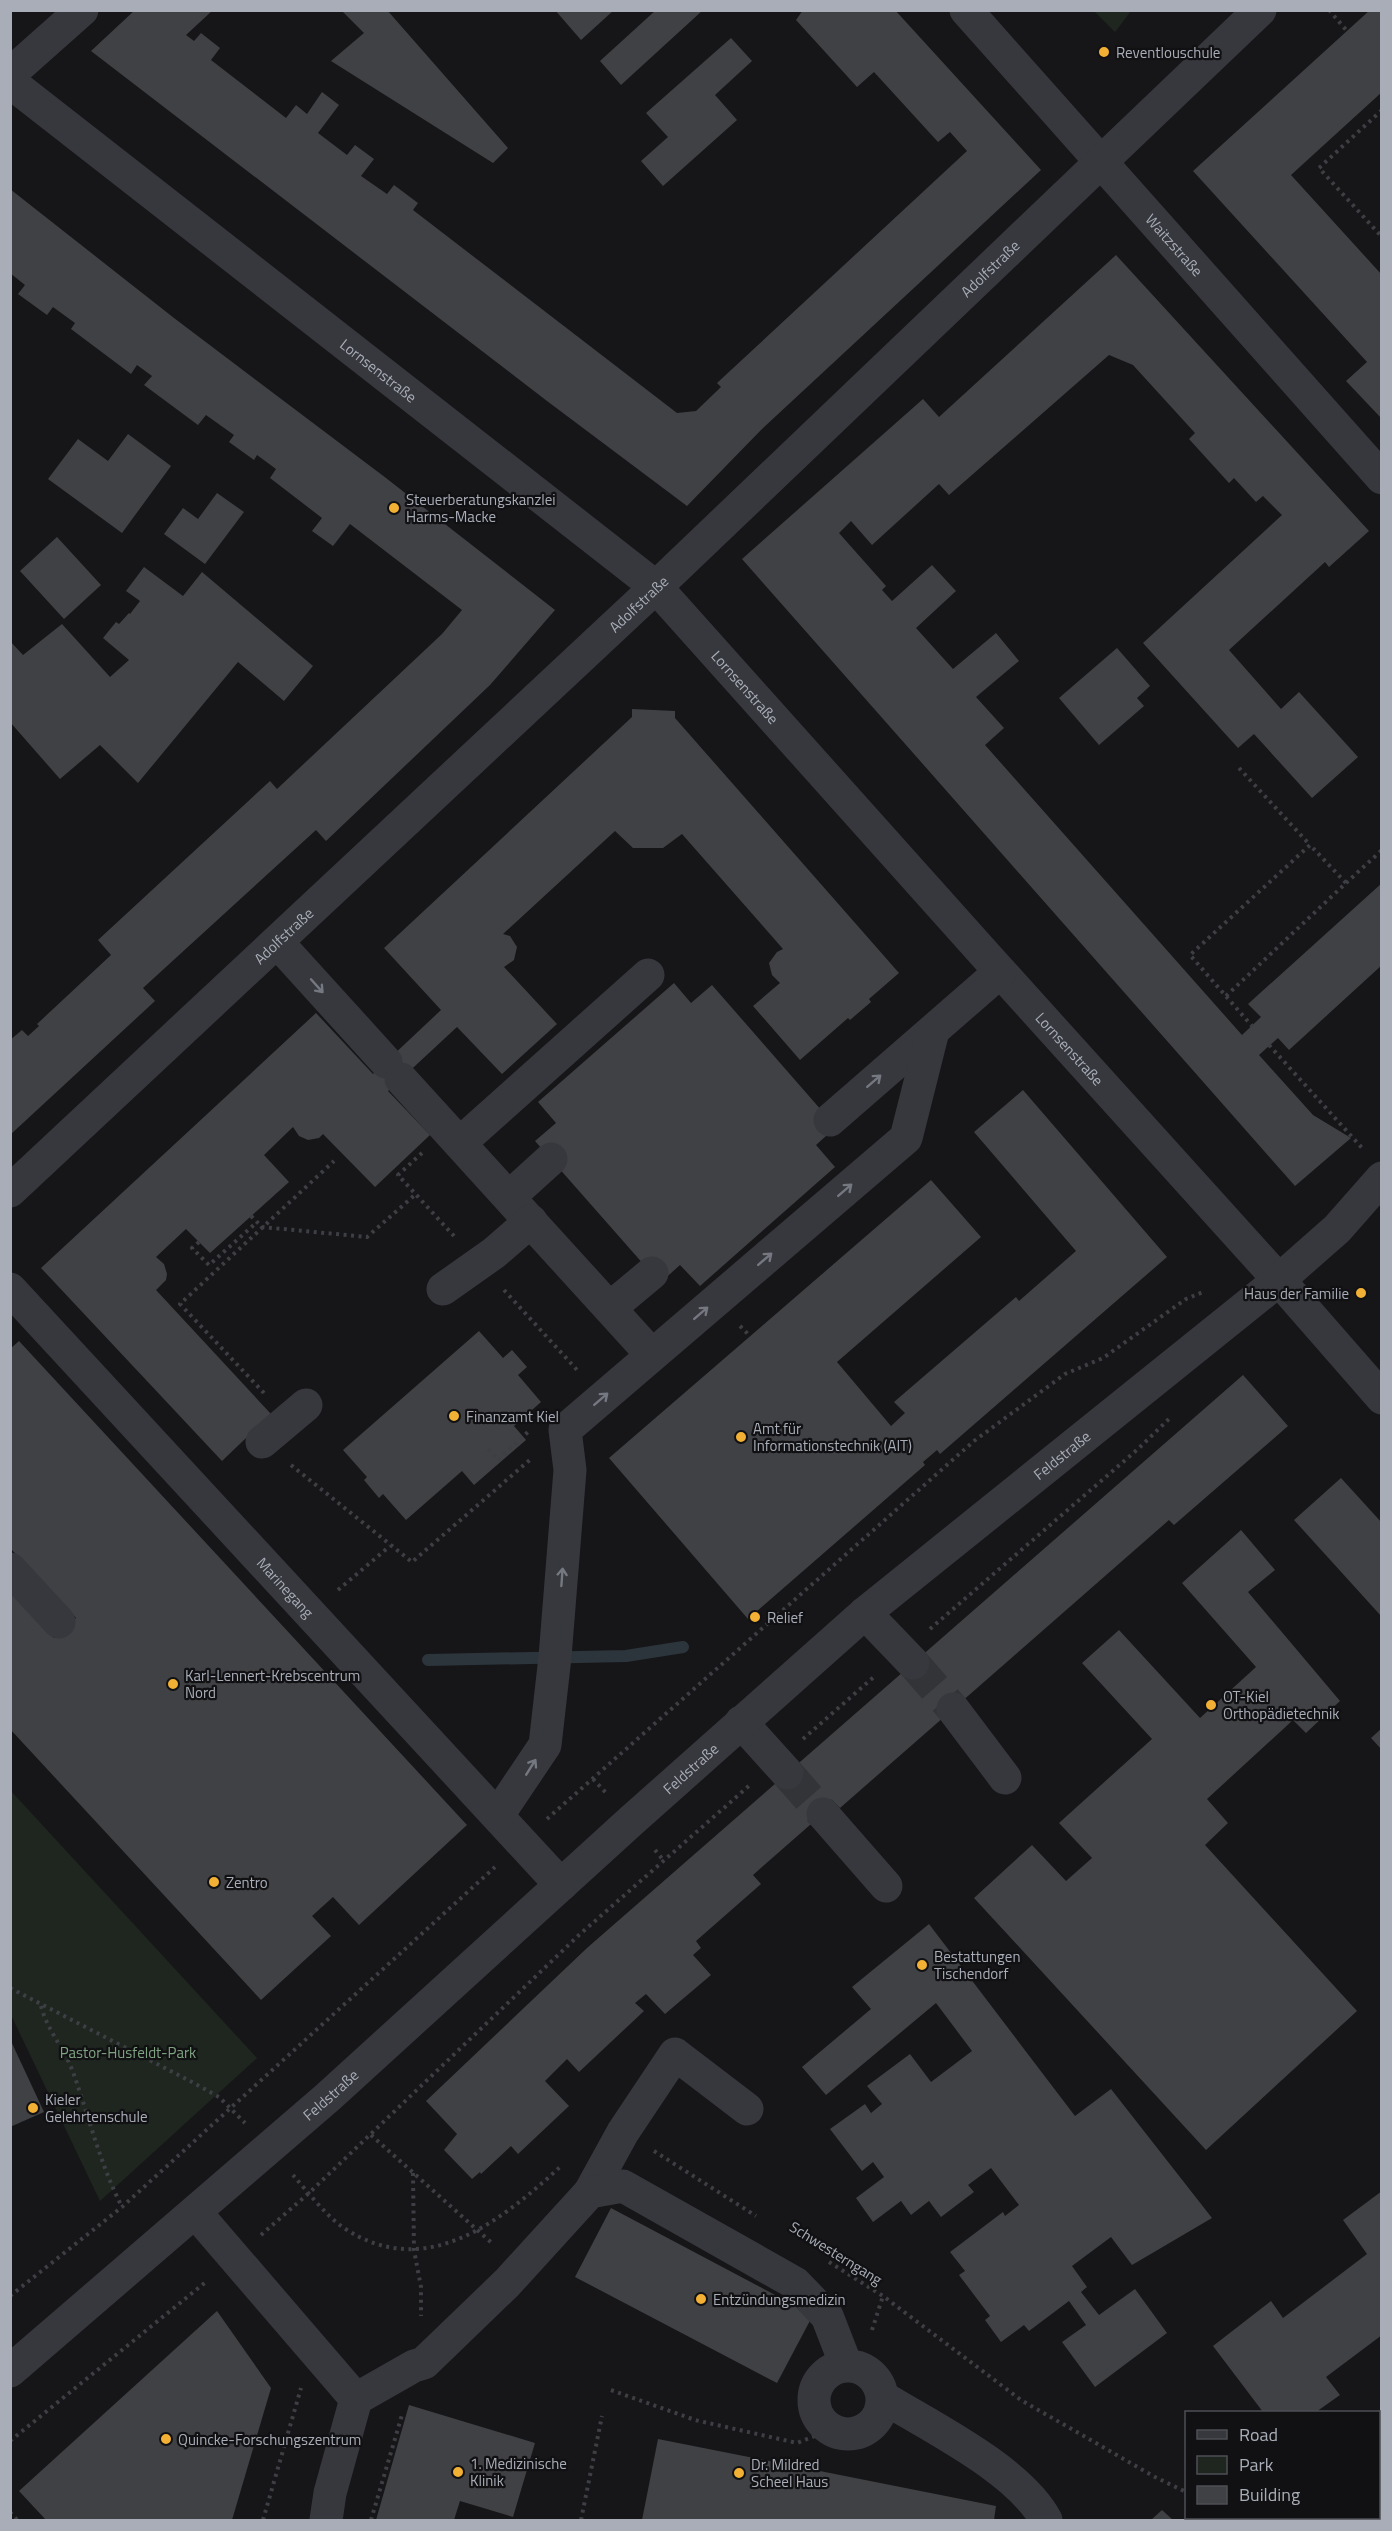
<svg xmlns="http://www.w3.org/2000/svg" width="1392" height="2531" viewBox="0 0 1392 2531" font-family="'Titillium Web',sans-serif">
  <style>
    .green { fill: #1e261f }
    .lines { fill: none; stroke-linecap: round; stroke-linejoin: round }
    .stream { stroke: #2c353c; stroke-width: 12 }
    .building { fill: #404145 }
    .minor-tunnel { stroke: #333438; stroke-width: 33; stroke-dasharray: 33 16; stroke-linecap: butt }
    .path { stroke: #3d3f44; stroke-width: 4; stroke-dasharray: 3 4.5; stroke-linecap: butt }
    .minor { stroke: #37383d; stroke-width: 33 }
    .oneway { stroke: #757881 }
    .poi-dot { fill: #f2b134; stroke: #111113; stroke-width: 2 }
    .labels { text-anchor: middle; dominant-baseline: central; stroke-width: 4.5; stroke-linejoin: round; paint-order: stroke }
    .poi-label { font-size: 15px; fill: #a8adb8; stroke: #111113; text-anchor: start }
    .street-label { font-size: 15px; fill: #a8adb8; stroke: #111113 }
    .park-label { font-size: 15px; fill: #7fa381; stroke: #111113 }
  </style>
  <rect width="100%" height="100%" fill="#161618"/>
  <!-- green -->
  <g class="green">
    <polygon points="1094,11 1131,11 1115,32"/>
    <polygon points="11,1791 257,2058 100,2201 11,2015"/>
  </g>
  <g class="lines">
    <!-- stream -->
    <polyline class="stream" points="428,1660 626,1656 683,1647"/>
  </g>
  <!-- building -->
  <g class="building">
    <polygon points="135,10 213,10 186,35 194,41 201,33 220,48 211,60 286,118 296,105 307,114 322,92 339,105 318,133 347,155 355,145 374,159 361,176 387,194 394,185 418,203 413,210 677,413 696,411 721,387 717,383 967,151 950,132 938,142 874,72 857,87 796,20 803,10 895,10 1041,170 761,430 687,506 547,401 91,51"/>
    <polygon points="341,10 387,10 508,148 493,163 331,61 364,33"/>
    <polygon points="555,10 614,10 581,40"/>
    <polygon points="656,10 703,10 621,85 600,61"/>
    <polygon points="1370,10 1382,10 1382,92 1291,175 1382,275 1382,419 1346,381 1367,362 1193,171"/>
    <polygon points="731,38 752,61 715,95 737,120 663,186 641,161 668,137 646,113"/>
    <polygon points="10,189 174,318 386,478 555,610 490,685 326,841 316,830 143,988 155,1001 10,1135 10,1040 22,1030 28,1036 39,1026 37,1024 111,955 98,940 270,781 277,789 442,634 462,610 350,524 333,546 312,531 322,518 270,478 276,469 257,455 254,460 229,442 234,435 206,415 198,425 144,385 152,376 137,365 131,374 71,329 75,323 53,307 47,315 18,294 25,285 10,273"/>
    <polygon points="1116,255 1369,531 1329,567 1325,562 1229,650 1281,709 1299,692 1358,757 1312,798 1254,734 1238,748 1143,643 1282,515 1263,496 1256,502 1234,478 1229,483 1189,439 1195,433 1133,365 1109,355 949,495 939,484 872,545 851,521 839,533 886,586 882,590 892,601 932,565 956,591 916,628 953,669 996,633 1019,661 976,697 1004,728 985,745 1242,1035 1261,1017 1248,1004 1382,883 1382,965 1289,1050 1278,1038 1259,1055 1313,1115 1351,1138 1295,1186 742,559 923,399 939,417"/>
    <polygon points="128,434 171,466 122,533 48,479 78,439 108,461"/>
    <polygon points="217,493 244,512 205,564 164,534 183,508 198,519"/>
    <polygon points="57,537 101,585 64,619 20,571"/>
    <polygon points="144,567 183,596 202,572 313,666 284,701 238,662 138,783 100,745 60,779 10,722 10,641 23,655 62,624 110,677 129,660 103,638 116,622 119,624 129,613 130,614 140,601 126,591"/>
    <polygon points="1117,648 1150,686 1137,698 1144,706 1099,745 1059,698"/>
    <polygon points="632,709 675,711 675,718 899,973 869,999 871,1002 850,1020 848,1018 800,1060 753,1006 780,983 772,975 769,963 777,952 783,949 682,834 663,848 633,848 615,831 503,934 510,936 517,947 514,960 504,967 557,1024 502,1074 457,1027 388,1091 430,1135 375,1187 323,1134 319,1138 308,1140 299,1136 293,1127 264,1155 289,1182 210,1253 186,1229 156,1257 164,1264 167,1274 166,1280 156,1290 271,1414 222,1461 41,1268 316,1013 373,1074 441,1010 384,948 632,717"/>
    <polygon points="674,983 691,1003 712,985 836,1127 816,1145 835,1167 700,1286 680,1265 660,1283 535,1141 556,1123 538,1102"/>
    <polygon points="1023,1090 1167,1257 940,1454 937,1450 923,1462 925,1465 748,1619 609,1458 931,1180 981,1237 837,1362 891,1426 905,1413 894,1402 1016,1297 1019,1301 1076,1251 974,1132"/>
    <polygon points="479,1331 503,1358 512,1350 527,1367 518,1375 541,1402 514,1426 526,1440 474,1485 462,1471 406,1520 383,1494 379,1498 364,1480 367,1477 343,1450"/>
    <polygon points="19,1341 467,1825 359,1925 333,1897 312,1916 331,1936 261,2000 10,1729 10,1591 54,1638 76,1618 10,1548 10,1349"/>
    <polygon points="1243,1375 1288,1426 1174,1525 1169,1520 840,1808 835,1803 753,1875 761,1884 696,1941 701,1948 693,1955 711,1975 665,2014 646,1994 635,2003 644,2011 579,2072 567,2059 545,2081 569,2106 518,2154 511,2146 481,2174 480,2172 472,2179 444,2150 457,2134 426,2101 587,1948"/>
    <polygon points="1341,1478 1382,1523 1382,1617 1294,1520"/>
    <polygon points="1241,1530 1275,1570 1248,1592 1340,1701 1306,1733 1293,1720 1207,1799 1228,1823 1205,1845 1357,2011 1206,2150 974,1898 1032,1845 1066,1881 1092,1858 1059,1823 1152,1739 1082,1663 1119,1630 1200,1718 1256,1667 1182,1583"/>
    <polygon points="1382,1728 1382,1750 1371,1738"/>
    <polygon points="929,1924 1075,2116 1111,2089 1212,2218 1132,2265 1111,2237 1072,2266 1087,2287 1081,2292 1099,2315 1135,2289 1167,2333 1095,2387 1062,2342 1086,2325 1069,2301 1029,2331 1024,2325 1001,2342 985,2320 990,2316 959,2275 965,2271 950,2252 1003,2212 1005,2216 1019,2205 991,2168 968,2185 974,2192 941,2217 929,2201 911,2215 901,2201 873,2222 856,2198 884,2177 873,2162 862,2171 830,2129 865,2104 871,2113 882,2104 867,2086 910,2054 931,2082 972,2051 936,2003 826,2095 802,2067 871,2009 852,1987"/>
    <polygon points="10,2039 44,2112 10,2127"/>
    <polygon points="1382,2191 1382,2335 1326,2377 1340,2395 1316,2412 1263,2412 1213,2346 1271,2301 1283,2318 1367,2254 1343,2220"/>
    <polygon points="611,2208 813,2315 777,2383 575,2277"/>
    <polygon points="217,2311 271,2388 232,2520 46,2520 19,2491"/>
    <polygon points="409,2405 535,2443 513,2517 460,2501 454,2520 376,2520"/>
    <polygon points="658,2439 996,2506 994,2520 642,2520"/>
    <polygon points="1162,2510 1173,2520 1151,2520"/>
  </g>
  <g class="lines">
    <!-- minor-tunnel -->
    <g class="minor-tunnel">
      <polyline points="913,1663 953,1709"/>
      <polyline points="787,1773 823,1814"/>
    </g>
    <!-- path -->
    <g class="path">
      <polyline points="1329,10 1347,31"/>
      <polyline points="1382,110 1319,168 1382,237"/>
      <polyline points="1239,768 1310,845 1190,955 1252,1026"/>
      <polyline points="1346,883 1382,850"/>
      <polyline points="1226,996 1346,883 1310,845"/>
      <polyline points="1269,1045 1363,1149"/>
      <polyline points="422,1153 398,1175 454,1236"/>
      <polyline points="251,1216 262,1227 367,1237 416,1194"/>
      <polyline points="199,1242 192,1248 209,1265 257,1222"/>
      <polyline points="504,1290 578,1371"/>
      <polyline points="740,1326 750,1336"/>
      <polyline points="264,1393 180,1304 334,1161"/>
      <polyline points="488,1449 498,1460 528,1432"/>
      <polyline points="291,1465 412,1562 532,1458"/>
      <polyline points="338,1590 390,1546"/>
      <polyline points="930,1629 1138,1449 1172,1416"/>
      <polyline points="803,1739 876,1675"/>
      <polyline points="593,1779 607,1794"/>
      <polyline points="547,1819 974,1441 1065,1374 1103,1358 1186,1299 1203,1292"/>
      <polyline points="655,1850 664,1861"/>
      <polyline points="10,1988 192,2082 219,2097 245,2123"/>
      <path d="M41 2006C47 2030 64 2048 73 2072 89 2117 100 2164 122 2207"/>
      <polyline points="371,2135 494,2245"/>
      <polyline points="654,2151 756,2216"/>
      <polyline points="413,2173 414,2250 421,2287 421,2316"/>
      <path d="M293 2175C307 2191 326 2216 344 2228 425 2282 500 2222 560 2167"/>
      <polyline points="261,2235 309,2193 579,1935 750,1785"/>
      <polyline points="829,2262 883,2296 1021,2400 1155,2477 1186,2492"/>
      <polyline points="10,2296 122,2207 495,1867"/>
      <polyline points="872,2330 883,2296"/>
      <polyline points="611,2390 695,2420 797,2443 830,2430"/>
      <polyline points="10,2441 207,2281"/>
      <polyline points="10,2512 17,2520"/>
      <polyline points="1240,2518 1246,2520"/>
      <polyline points="263,2520 301,2388"/>
      <polyline points="371,2520 402,2415"/>
      <polyline points="581,2520 602,2416"/>
    </g>
    <!-- minor -->
    <g class="minor">
      <path id="s1" d="M966 10 1382 478"/>
      <polyline points="10,74 82,10"/>
      <path id="s2" d="M10 82 656 587 988 958 1279 1280 1382 1398"/>
      <polyline points="278,943 386,1062"/>
      <polyline points="401,1079 652,1355"/>
      <polyline points="830,1120 1000,972"/>
      <polyline points="460,1143 648,975"/>
      <path id="s3" d="M10 1191 656 587 1260 10"/>
      <polyline points="509,1197 551,1159"/>
      <path id="s4" d="M10 1289 561 1885"/>
      <polyline points="443,1289 494,1253 531,1221"/>
      <polyline points="610,1308 652,1273"/>
      <polyline points="262,1442 306,1405"/>
      <polyline points="10,1569 59,1622"/>
      <polyline points="865,1613 913,1663"/>
      <polyline points="953,1709 1005,1778"/>
      <polyline points="741,1722 787,1773"/>
      <polyline points="823,1814 886,1886"/>
      <polyline points="498,1815 545,1745 555,1657 570,1470 565,1430 906,1138 933,1031"/>
      <polyline points="590,2192 623,2132 675,2054 747,2109"/>
      <polyline points="196,2213 356,2399"/>
      <circle cx="848" cy="2400" r="34"/>
      <path id="s5" d="M10 2371 328 2097 631 1821 865 1613 1279 1280 1337 1229 1382 1178"/>
      <path d="M884 2398C933 2428 1019 2470 1046 2520"/>
      <polyline points="326,2520 330,2493 356,2399 414,2366 424,2363 507,2283 590,2192 623,2186 795,2283 827,2316 846,2365"/>
    </g>
  </g>
  <!-- one-way arrows -->
  <defs><path id="oneway-shaft" d="M-6 0H5M1.5-3L5.5 0L1.5 3" fill="none" stroke-width="1.6" stroke-linecap="round" stroke-linejoin="round" transform="scale(1.5)"/></defs>
  <g class="oneway">
    <use href="#oneway-shaft" transform="translate(317 986) rotate(48)"/>
    <use href="#oneway-shaft" transform="translate(874 1081) rotate(-41)"/>
    <use href="#oneway-shaft" transform="translate(845 1190) rotate(-41)"/>
    <use href="#oneway-shaft" transform="translate(765 1259) rotate(-41)"/>
    <use href="#oneway-shaft" transform="translate(701 1313) rotate(-41)"/>
    <use href="#oneway-shaft" transform="translate(601 1399) rotate(-41)"/>
    <use href="#oneway-shaft" transform="translate(562 1577) rotate(-86)"/>
    <use href="#oneway-shaft" transform="translate(531 1767) rotate(-58)"/>
  </g>
  <!-- markers -->
  <g class="poi-dot">
    <circle cx="1104" cy="52" r="6"/>
    <circle cx="394" cy="508" r="6"/>
    <circle cx="1361" cy="1293" r="6"/>
    <circle cx="454" cy="1416" r="6"/>
    <circle cx="741" cy="1437" r="6"/>
    <circle cx="755" cy="1617" r="6"/>
    <circle cx="173" cy="1684" r="6"/>
    <circle cx="1211" cy="1705" r="6"/>
    <circle cx="214" cy="1882" r="6"/>
    <circle cx="922" cy="1965" r="6"/>
    <circle cx="33" cy="2108" r="6"/>
    <circle cx="701" cy="2299" r="6"/>
    <circle cx="166" cy="2439" r="6"/>
    <circle cx="458" cy="2472" r="6"/>
    <circle cx="739" cy="2473" r="6"/>
  </g>
  <g class="labels">
    <!-- poi labels -->
    <g class="poi-label">
      <text x="1116" y="52">Reventlouschule</text>
      <text x="406" y="499">Steuerberatungskanzlei<tspan x="406" dy="17">Harms-Macke</tspan></text>
      <text x="1349" y="1293" text-anchor="end">Haus der Familie</text>
      <text x="466" y="1416">Finanzamt Kiel</text>
      <text x="753" y="1428">Amt für<tspan x="753" dy="17">Informationstechnik (AIT)</tspan></text>
      <text x="767" y="1617">Relief</text>
      <text x="185" y="1675">Karl-Lennert-Krebscentrum<tspan x="185" dy="17">Nord</tspan></text>
      <text x="1223" y="1696">OT-Kiel<tspan x="1223" dy="17">Orthopädietechnik</tspan></text>
      <text x="226" y="1882">Zentro</text>
      <text x="934" y="1956">Bestattungen<tspan x="934" dy="17">Tischendorf</tspan></text>
      <text x="45" y="2099">Kieler<tspan x="45" dy="17">Gelehrtenschule</tspan></text>
      <text x="713" y="2299">Entzündungsmedizin</text>
      <text x="178" y="2439">Quincke-Forschungszentrum</text>
      <text x="470" y="2463">1. Medizinische<tspan x="470" dy="17">Klinik</tspan></text>
      <text x="751" y="2464">Dr. Mildred<tspan x="751" dy="17">Scheel Haus</tspan></text>
    </g>
    <!-- street labels -->
    <g class="street-label">
      <text stroke="none"><textPath href="#s1" startOffset="314">Waitzstraße</textPath></text>
      <text stroke="none"><textPath href="#s3" startOffset="1346">Adolfstraße</textPath></text>
      <text stroke="none"><textPath href="#s2" startOffset="468">Lornsenstraße</textPath></text>
      <text stroke="none"><textPath href="#s3" startOffset="860">Adolfstraße</textPath></text>
      <text stroke="none"><textPath href="#s2" startOffset="954">Lornsenstraße</textPath></text>
      <text stroke="none"><textPath href="#s3" startOffset="374">Adolfstraße</textPath></text>
      <text stroke="none"><textPath href="#s2" startOffset="1440">Lornsenstraße</textPath></text>
      <text stroke="none"><textPath href="#s5" startOffset="1395">Feldstraße</textPath></text>
      <text stroke="none"><textPath href="#s4" startOffset="406">Marinegang</textPath></text>
      <text stroke="none"><textPath href="#s5" startOffset="909">Feldstraße</textPath></text>
      <text stroke="none"><textPath href="#s5" startOffset="423">Feldstraße</textPath></text>
      <text transform="translate(836 2253) rotate(32)">Schwesterngang</text>
    </g>
    <!-- park labels -->
    <g class="park-label">
      <text x="128" y="2052">Pastor-Husfeldt-Park</text>
    </g>
  </g>
  <!-- border -->
  <rect width="1392" height="2531" fill="none" stroke="#a8adb8" stroke-width="24"/>
  <!-- legend -->
  <rect x="1185" y="2411" width="195" height="108" fill="#111113" stroke="#4d4f55" stroke-width="1.5"/>
  <rect x="1197" y="2430" width="30" height="9" fill="#37383d" stroke="#4d4f55" stroke-width="1.5"/>
  <text x="1239" y="2441" font-size="18" fill="#a8adb8">Road</text>
  <rect x="1197" y="2456" width="30" height="18" fill="#1e261f" stroke="#4d4f55" stroke-width="1.5"/>
  <text x="1239" y="2471" font-size="18" fill="#a8adb8">Park</text>
  <rect x="1197" y="2486" width="30" height="18" fill="#404145" stroke="#4d4f55" stroke-width="1.5"/>
  <text x="1239" y="2501" font-size="18" fill="#a8adb8">Building</text>
</svg>
